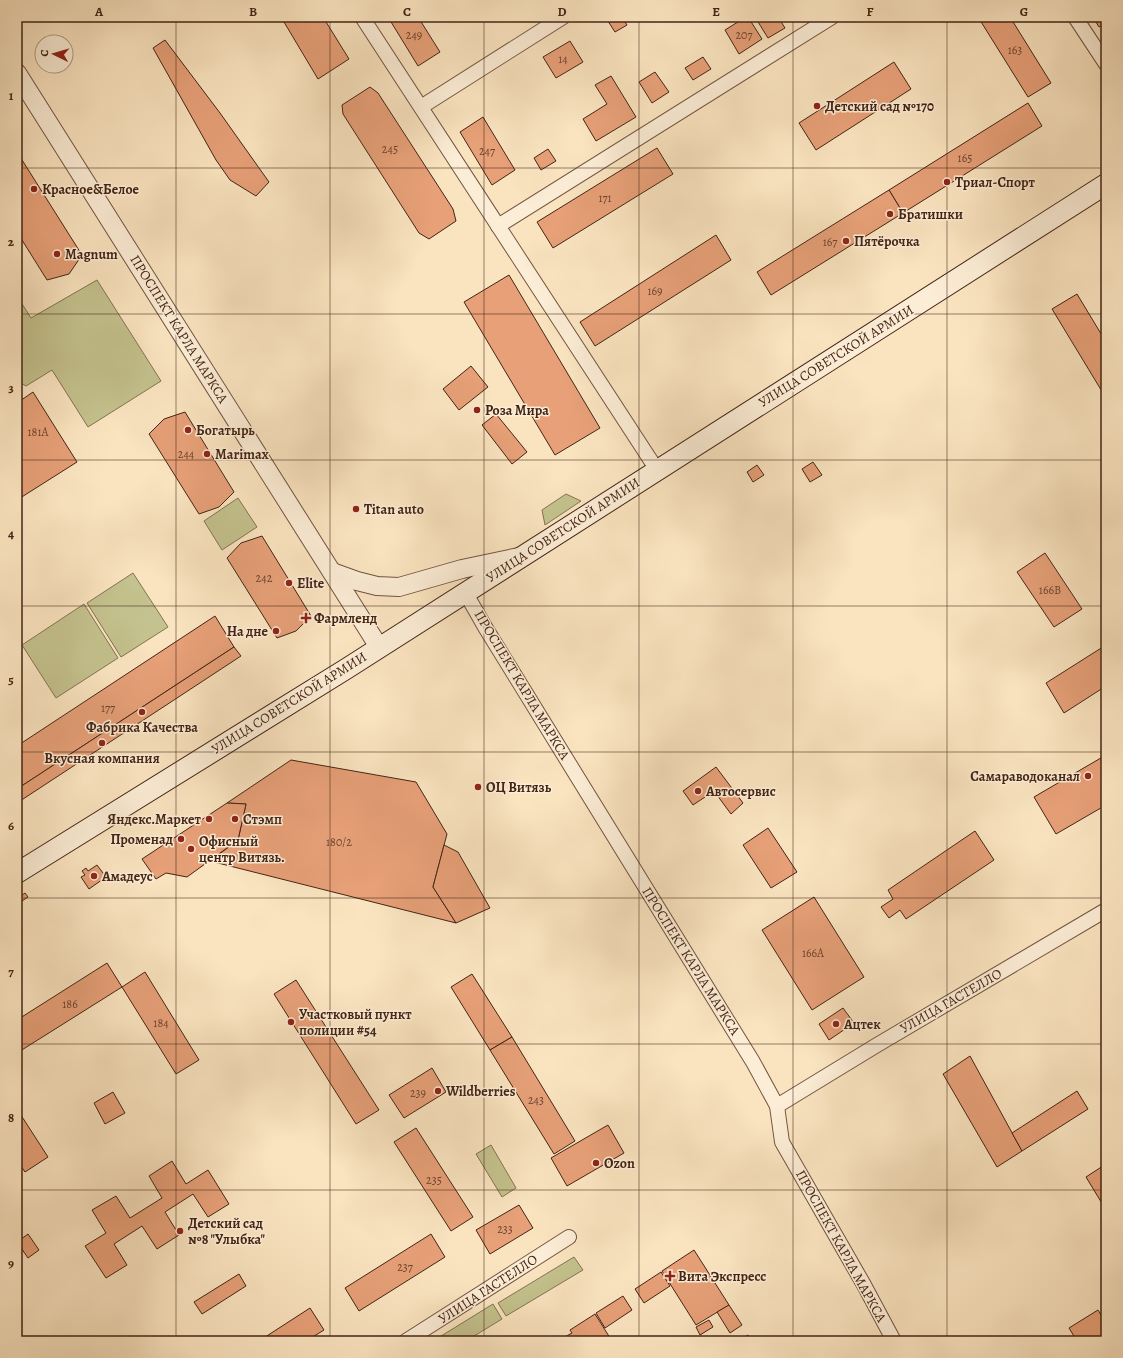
<svg xmlns="http://www.w3.org/2000/svg" width="1123" height="1358" viewBox="0 0 1123 1358" font-family="Alegreya,serif">
  <style>
    .green { fill: #c4c28e; stroke: #847352 }
    .building { fill: #e7a078; stroke: #442415 }
    .lines { fill: none; stroke-linecap: round; stroke-linejoin: round }
    .minor-casing { stroke: #725440; stroke-width: 16 }
    .tertiary-casing { stroke: #725440; stroke-width: 20 }
    .secondary-casing { stroke: #442415; stroke-width: 22 }
    .minor { stroke: #fcedd6; stroke-width: 14 }
    .tertiary { stroke: #fcedd6; stroke-width: 18 }
    .secondary { stroke: #fcedd6; stroke-width: 20 }
    .grid { fill: none; stroke: #442415; stroke-width: 1; stroke-opacity: 0.55 }
    .poi-dot { fill: #8f2418; stroke: #fcedd6; stroke-width: 1.5 }
    .labels { text-anchor: middle; dominant-baseline: central; stroke-width: 3; stroke-linejoin: round; paint-order: stroke }
    .number-label { font-size: 12px; fill: #6d432e }
    .poi-label { font-size: 14px; font-weight: bold; fill: #442415; stroke: #fcedd6; text-anchor: start }
    .street-label { font-size: 14px; fill: #442415; stroke: #fcedd6 }
    .neatline { fill: none; stroke: #442415; stroke-width: 1.5 }
    .grid-label { font-size: 13px; text-anchor: middle; font-weight: bold; fill: #442415 }
  </style>
  <rect width="100%" height="100%" fill="#fae4c0"/>
  <filter id="stains"><feTurbulence type="fractalNoise" baseFrequency=".005" numOctaves="4"/><feColorMatrix values="0 0 0 0 .2 0 0 0 0 .09 0 0 0 0 .02 0 0 0 .5 -.17"/></filter>
  <radialGradient id="worn" r=".72"><stop offset=".6" stop-color="#630" stop-opacity="0"/><stop offset="1" stop-color="#630" stop-opacity=".3"/></radialGradient>
  <!-- green -->
  <g class="green">
    <polygon points="97,280 161,381 88,427 52,370 26,386 17,381 17,296 31,318"/>
    <polygon points="566,494 581,501 545,525 542,510"/>
    <polygon points="238,498 257,527 222,550 204,521"/>
    <polygon points="133,573 168,627 121,657 87,603"/>
    <polygon points="84,604 118,658 56,698 22,645"/>
    <polygon points="491,1145 516,1188 502,1197 476,1154"/>
    <polygon points="574,1257 583,1270 506,1316 498,1303"/>
    <polygon points="493,1304 502,1319 466,1341 433,1341"/>
  </g>
  <!-- building -->
  <g class="building">
    <polygon points="281,17 323,17 349,59 318,79"/>
    <polygon points="388,17 418,17 440,52 418,66"/>
    <polygon points="607,17 622,17 627,25 615,32 606,18"/>
    <polygon points="746,17 748,17 762,39 739,54 725,30"/>
    <polygon points="755,17 778,17 785,28 768,38"/>
    <polygon points="978,17 1010,17 1051,83 1028,97"/>
    <polygon points="1093,17 1106,17 1106,23 1099,27"/>
    <polygon points="165,40 220,113 269,182 256,196 230,180 216,160 153,48"/>
    <polygon points="570,41 583,62 556,78 543,57"/>
    <polygon points="703,57 711,69 693,80 685,68"/>
    <polygon points="894,62 911,89 816,150 799,123"/>
    <polygon points="655,72 669,92 652,103 639,82"/>
    <polygon points="611,76 636,117 596,141 583,119 607,104 595,85"/>
    <polygon points="370,87 378,93 453,209 456,221 429,239 419,233 343,114 342,105"/>
    <polygon points="1028,103 1042,126 903,213 889,190"/>
    <polygon points="483,117 515,170 492,185 460,132"/>
    <polygon points="657,148 673,174 553,248 537,222"/>
    <polygon points="548,149 556,161 541,170 534,158"/>
    <polygon points="17,152 82,255 69,274 47,280 17,232"/>
    <polygon points="889,190 903,213 771,295 757,272"/>
    <polygon points="716,235 731,260 595,346 580,322"/>
    <polygon points="509,275 600,428 555,455 464,302"/>
    <polygon points="1077,294 1106,342 1106,398 1052,309"/>
    <polygon points="471,366 488,387 459,410 443,389"/>
    <polygon points="33,392 77,462 17,500 17,403"/>
    <polygon points="185,412 234,492 219,507 199,514 149,434 164,419"/>
    <polygon points="496,414 527,452 512,464 482,425"/>
    <polygon points="813,462 822,475 810,482 802,469"/>
    <polygon points="757,465 764,475 753,482 747,472"/>
    <polygon points="262,536 311,616 296,631 277,638 227,558 241,543"/>
    <polygon points="1045,553 1082,609 1054,627 1017,572"/>
    <polygon points="215,616 234,647 17,789 17,746"/>
    <polygon points="1106,645 1106,686 1064,713 1046,683"/>
    <polygon points="234,647 241,656 17,803 17,789"/>
    <polygon points="1106,755 1106,805 1056,834 1034,797"/>
    <polygon points="291,760 416,782 447,834 433,887 456,923 210,861 238,840 246,804 227,803"/>
    <polygon points="716,767 743,803 731,814 714,791 693,805 683,791"/>
    <polygon points="227,803 246,804 238,840 187,877 166,873 156,879 142,859"/>
    <polygon points="768,828 797,872 771,888 743,845"/>
    <polygon points="975,831 994,860 906,919 900,910 889,918 881,907 893,899 888,890"/>
    <polygon points="444,845 458,852 490,908 456,923 433,887"/>
    <polygon points="97,865 106,877 89,889 81,877 85,875 82,871 86,868 88,871"/>
    <polygon points="25,893 28,897 19,903 17,899"/>
    <polygon points="814,897 864,977 812,1010 762,930"/>
    <polygon points="107,963 122,987 17,1053 17,1020"/>
    <polygon points="145,972 199,1060 176,1074 122,987"/>
    <polygon points="472,974 512,1037 490,1050 451,987"/>
    <polygon points="296,980 379,1110 356,1124 274,994"/>
    <polygon points="843,1008 854,1023 829,1040 819,1024"/>
    <polygon points="512,1037 575,1141 554,1154 490,1050"/>
    <polygon points="970,1056 1022,1151 997,1167 943,1074"/>
    <polygon points="432,1068 446,1092 404,1118 389,1095"/>
    <polygon points="1077,1091 1088,1109 1022,1151 1012,1133"/>
    <polygon points="113,1092 125,1113 105,1124 94,1103"/>
    <polygon points="17,1109 48,1157 25,1172 17,1160"/>
    <polygon points="608,1125 624,1153 567,1186 551,1158"/>
    <polygon points="416,1128 473,1217 451,1231 394,1142"/>
    <polygon points="172,1161 186,1184 208,1170 229,1204 208,1217 193,1194 165,1212 179,1235 157,1249 142,1226 114,1244 127,1265 106,1278 85,1246 106,1233 92,1210 116,1196 130,1218 162,1198 149,1176"/>
    <polygon points="1106,1164 1106,1210 1086,1177"/>
    <polygon points="519,1205 533,1228 490,1254 476,1230"/>
    <polygon points="28,1234 39,1250 28,1258 17,1242"/>
    <polygon points="431,1234 445,1257 359,1311 345,1288"/>
    <polygon points="694,1250 729,1305 696,1325 662,1271"/>
    <polygon points="661,1272 670,1286 644,1303 635,1289"/>
    <polygon points="239,1274 246,1286 202,1314 194,1302"/>
    <polygon points="623,1296 632,1310 605,1328 596,1313"/>
    <polygon points="729,1305 742,1325 730,1333 717,1312"/>
    <polygon points="310,1308 324,1330 306,1341 259,1341"/>
    <polygon points="1098,1310 1106,1323 1106,1341 1077,1341 1069,1328"/>
    <polygon points="595,1314 612,1341 552,1341 560,1336 561,1339 572,1333 570,1330"/>
    <polygon points="709,1320 713,1327 700,1335 696,1327"/>
    <polygon points="748,1335 751,1341 739,1341"/>
  </g>
  <g class="lines">
    <defs>
      <g id="minor">
        <polyline points="362,17 657,470"/>
        <polyline points="1075,17 1106,64"/>
        <polyline points="421,107 563,17"/>
        <polyline points="498,226 832,17"/>
        <polyline points="465,592 485,627 753,1062 777,1106 782,1142 864,1285 894,1341"/>
        <polyline points="777,1106 877,1045 1106,910"/>
        <polyline points="406,1341 569,1237"/>
      </g>
      <g id="tertiary">
        <polyline points="17,73 379,647"/>
        <polyline points="332,572 357,581 377,586 399,587 462,569 519,557"/>
      </g>
      <polyline id="secondary" points="17,873 346,669 1106,184"/>
    </defs>
    <!-- minor casing -->
    <use href="#minor" class="minor-casing"/>
    <!-- tertiary casing -->
    <use href="#tertiary" class="tertiary-casing"/>
    <!-- secondary casing -->
    <use href="#secondary" class="secondary-casing"/>
    <!-- minor -->
    <use href="#minor" class="minor"/>
    <!-- tertiary -->
    <use href="#tertiary" class="tertiary"/>
    <!-- secondary -->
    <use href="#secondary" class="secondary"/>
  </g>
  <!-- grid -->
  <path class="grid" d="M176 17V1341M330 17V1341M484 17V1341M639 17V1341M793 17V1341M947 17V1341M17 168H1106M17 314H1106M17 460H1106M17 606H1106M17 752H1106M17 898H1106M17 1044H1106M17 1190H1106"/>
  <!-- markers -->
  <g class="poi-dot">
    <circle cx="817" cy="106" r="4"/>
    <circle cx="947" cy="182" r="4"/>
    <circle cx="34" cy="189" r="4"/>
    <circle cx="890" cy="214" r="4"/>
    <circle cx="846" cy="241" r="4"/>
    <circle cx="57" cy="254" r="4"/>
    <circle cx="477" cy="410" r="4"/>
    <circle cx="188" cy="430" r="4"/>
    <circle cx="207" cy="454" r="4"/>
    <circle cx="356" cy="509" r="4"/>
    <circle cx="289" cy="583" r="4"/>
    <path d="M304 612h4v4h4v4h-4v4h-4v-4h-4v-4h4z"/>
    <circle cx="276" cy="631" r="4"/>
    <circle cx="142" cy="712" r="4"/>
    <circle cx="102" cy="743" r="4"/>
    <circle cx="1088" cy="776" r="4"/>
    <circle cx="478" cy="787" r="4"/>
    <circle cx="698" cy="791" r="4"/>
    <circle cx="209" cy="819" r="4"/>
    <circle cx="235" cy="819" r="4"/>
    <circle cx="181" cy="839" r="4"/>
    <circle cx="191" cy="849" r="4"/>
    <circle cx="94" cy="876" r="4"/>
    <circle cx="291" cy="1022" r="4"/>
    <circle cx="836" cy="1024" r="4"/>
    <circle cx="438" cy="1091" r="4"/>
    <circle cx="596" cy="1163" r="4"/>
    <circle cx="180" cy="1231" r="4"/>
    <path d="M668 1270h4v4h4v4h-4v4h-4v-4h-4v-4h4z"/>
  </g>
  <g class="labels">
    <!-- number labels -->
    <g class="number-label">
      <text x="414" y="35">249</text>
      <text x="744" y="35">207</text>
      <text x="1015" y="50">163</text>
      <text x="563" y="59">14</text>
      <text x="390" y="149">245</text>
      <text x="487" y="151">247</text>
      <text x="965" y="158">165</text>
      <text x="605" y="198">171</text>
      <text x="830" y="242">167</text>
      <text x="655" y="291">169</text>
      <text x="38" y="432">181А</text>
      <text x="186" y="454">244</text>
      <text x="264" y="578">242</text>
      <text x="1050" y="590">166В</text>
      <text x="108" y="708">177</text>
      <text x="339" y="842">180/2</text>
      <text x="813" y="953">166А</text>
      <text x="70" y="1004">186</text>
      <text x="161" y="1023">184</text>
      <text x="418" y="1093">239</text>
      <text x="536" y="1100">243</text>
      <text x="434" y="1180">235</text>
      <text x="505" y="1229">233</text>
      <text x="405" y="1267">237</text>
    </g>
    <!-- poi labels -->
    <g class="poi-label">
      <text x="825" y="106">Детский сад №170</text>
      <text x="955" y="182">Триал-Спорт</text>
      <text x="42" y="189">Красное&amp;Белое</text>
      <text x="898" y="214">Братишки</text>
      <text x="854" y="241">Пятёрочка</text>
      <text x="65" y="254">Magnum</text>
      <text x="485" y="410">Роза Мира</text>
      <text x="196" y="430">Богатырь</text>
      <text x="215" y="454">Marimax</text>
      <text x="364" y="509">Titan auto</text>
      <text x="297" y="583">Elite</text>
      <text x="314" y="618">Фармленд</text>
      <text x="268" y="631" text-anchor="end">На дне</text>
      <text x="142" y="727" text-anchor="middle">Фабрика Качества</text>
      <text x="102" y="758" text-anchor="middle">Вкусная компания</text>
      <text x="1080" y="776" text-anchor="end">Самараводоканал</text>
      <text x="486" y="787">ОЦ Витязь</text>
      <text x="706" y="791">Автосервис</text>
      <text x="201" y="819" text-anchor="end">Яндекс.Маркет</text>
      <text x="243" y="819">Стэмп</text>
      <text x="173" y="839" text-anchor="end">Променад</text>
      <text x="199" y="841">Офисный<tspan x="199" dy="16">центр Витязь.</tspan></text>
      <text x="102" y="876">Амадеус</text>
      <text x="299" y="1014">Участковый пункт<tspan x="299" dy="16">полиции #54</tspan></text>
      <text x="844" y="1024">Ацтек</text>
      <text x="446" y="1091">Wildberries</text>
      <text x="604" y="1163">Ozon</text>
      <text x="188" y="1223">Детский сад<tspan x="188" dy="16">№8 "Улыбка"</tspan></text>
      <text x="678" y="1276">Вита Экспресс</text>
    </g>
    <!-- street labels -->
    <g class="street-label">
      <text transform="translate(179 329) rotate(58)">ПРОСПЕКТ КАРЛА МАРКСА</text>
      <text transform="translate(836 356) rotate(-32)">УЛИЦА СОВЕТСКОЙ АРМИИ</text>
      <text transform="translate(563 530) rotate(-33)">УЛИЦА СОВЕТСКОЙ АРМИИ</text>
      <text transform="translate(522 685) rotate(59)">ПРОСПЕКТ КАРЛА МАРКСА</text>
      <text transform="translate(289 703) rotate(-32)">УЛИЦА СОВЕТСКОЙ АРМИИ</text>
      <text transform="translate(691 961) rotate(58)">ПРОСПЕКТ КАРЛА МАРКСА</text>
      <text transform="translate(951 1001) rotate(-30)">УЛИЦА ГАСТЕЛЛО</text>
      <text transform="translate(841 1246) rotate(61)">ПРОСПЕКТ КАРЛА МАРКСА</text>
      <text transform="translate(488 1289) rotate(-33)">УЛИЦА ГАСТЕЛЛО</text>
    </g>
  </g>
  <!-- margin -->
  <rect width="1123" height="1358" fill="none" stroke="#fae4c0" stroke-width="44"/>
  <!-- north arrow -->
  <g transform="translate(54 54) rotate(275)"><circle r="19" fill="#fcedd6" stroke="#b29d89"/>
  <path d="M0-3L7 15L0 10L-7 15Z" fill="#8f2418"/>
  <text y="-6" font-size="11" font-weight="bold" text-anchor="middle" fill="#442415">С</text>
  </g>
  <rect x="22" y="22" width="1079" height="1314" class="neatline"/>
  <g class="grid-label">
    <text x="99" y="16">A</text>
    <text x="253" y="16">B</text>
    <text x="407" y="16">C</text>
    <text x="562" y="16">D</text>
    <text x="716" y="16">E</text>
    <text x="870" y="16">F</text>
    <text x="1024" y="16">G</text>
    <text x="11" y="100">1</text>
    <text x="11" y="246">2</text>
    <text x="11" y="392">3</text>
    <text x="11" y="538">4</text>
    <text x="11" y="684">5</text>
    <text x="11" y="830">6</text>
    <text x="11" y="976">7</text>
    <text x="11" y="1122">8</text>
    <text x="11" y="1268">9</text>
  </g>
  <rect width="100%" height="100%" filter="url(#stains)"/>
  <rect width="100%" height="100%" fill="url(#worn)"/>
</svg>
